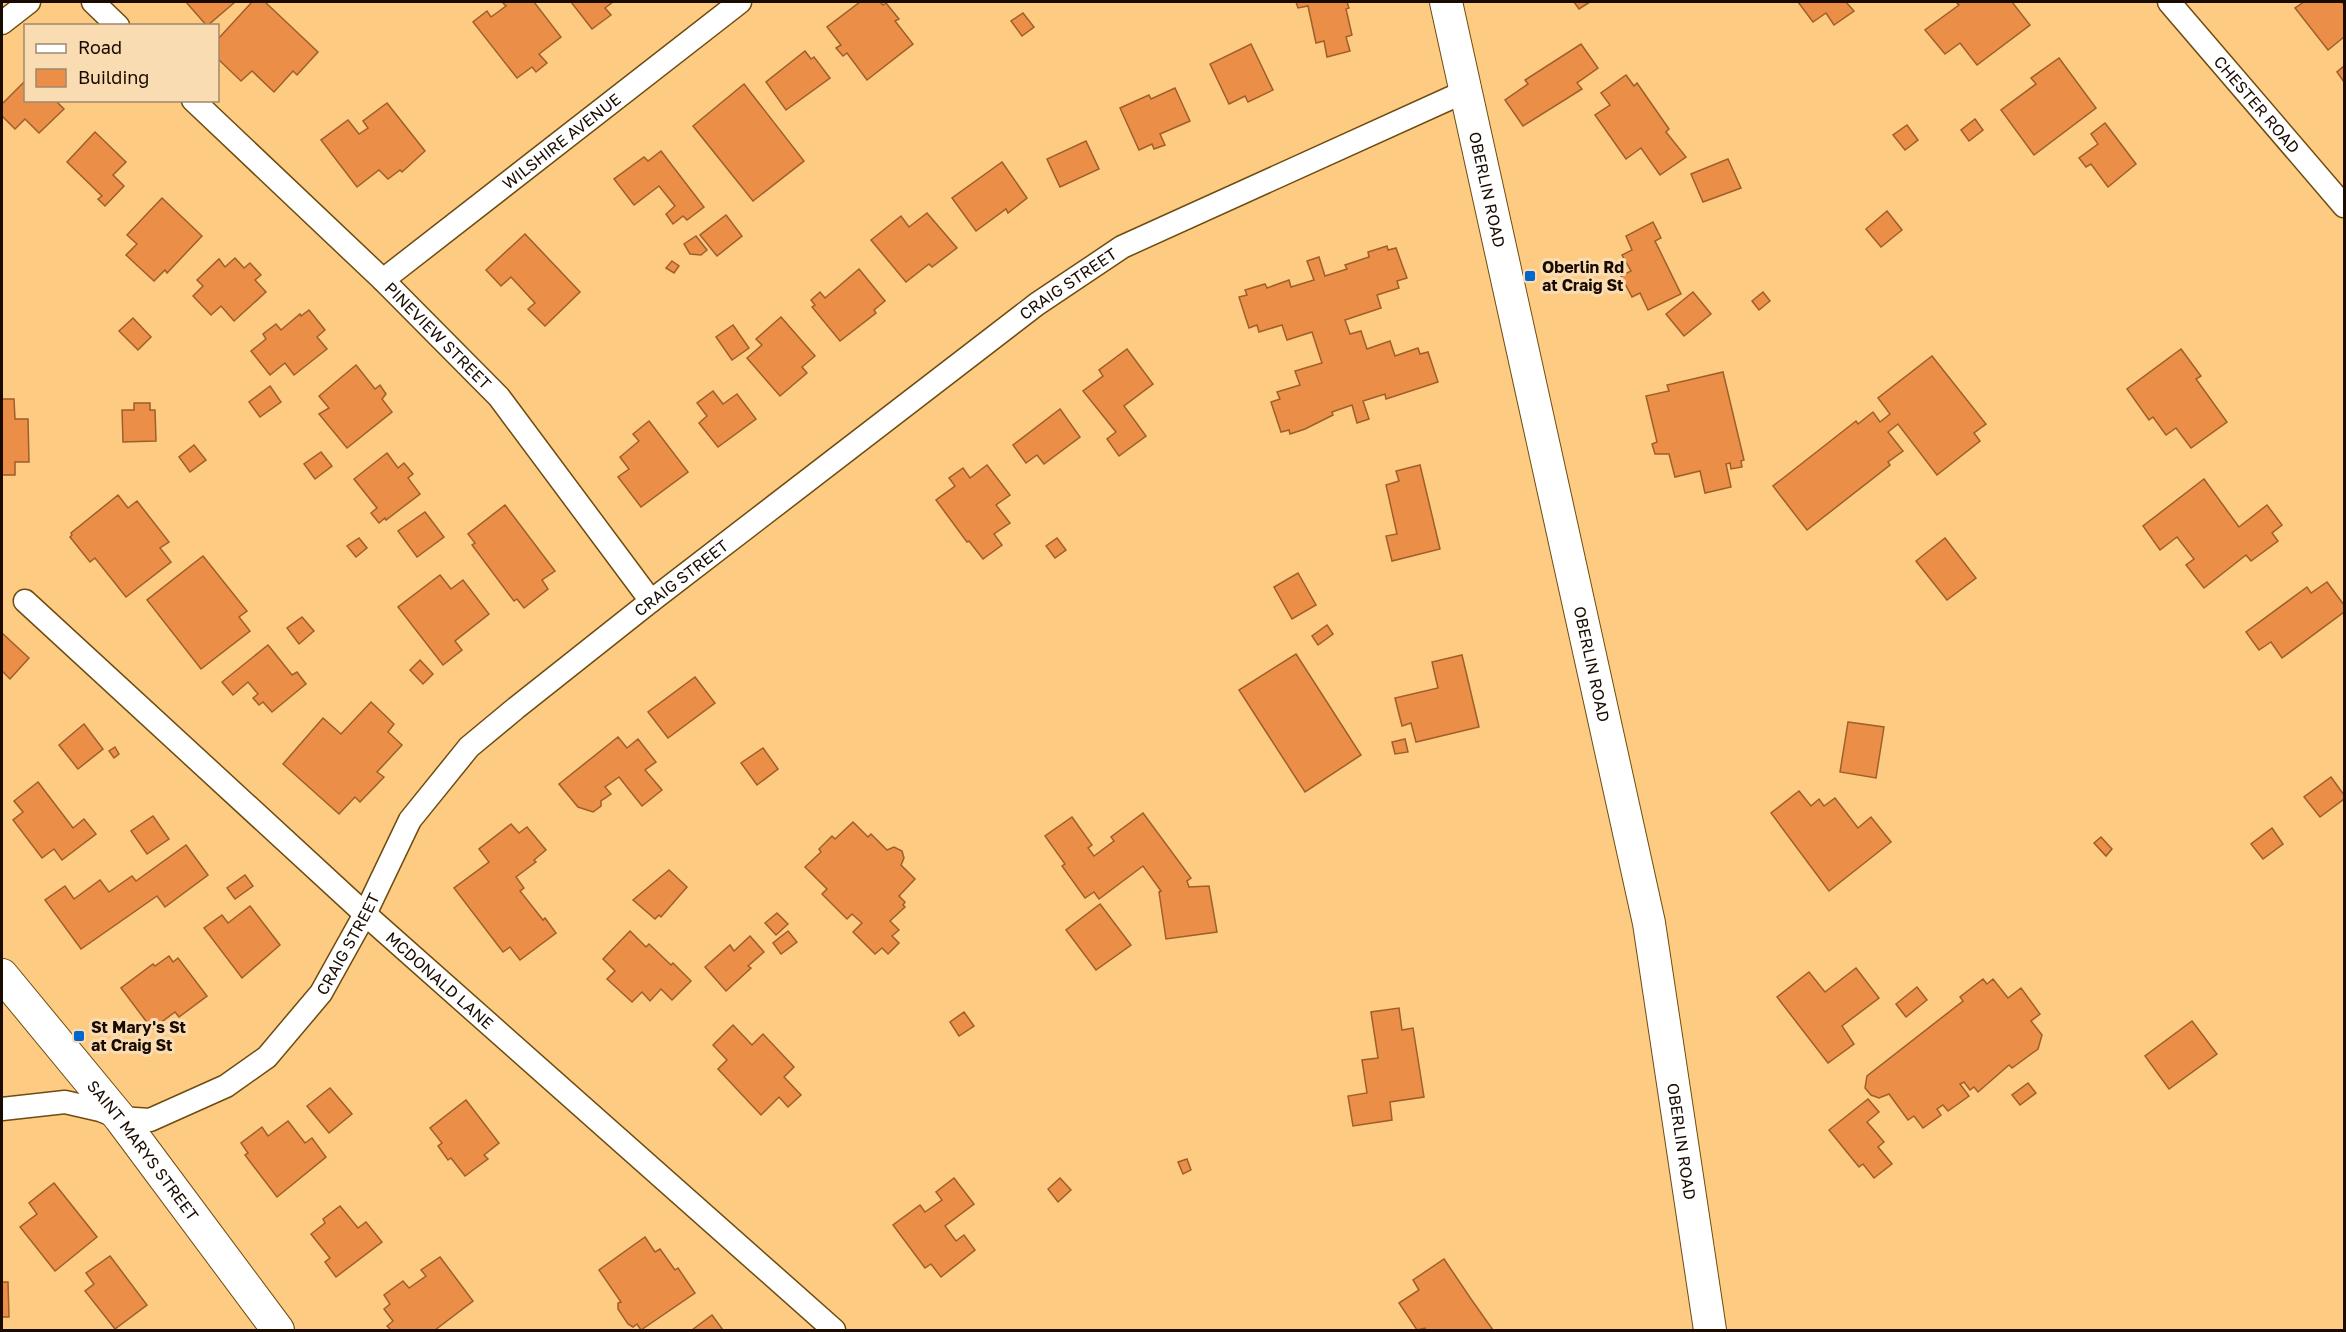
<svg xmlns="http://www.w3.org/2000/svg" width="2346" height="1332" viewBox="0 0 2346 1332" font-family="'Golos Text',sans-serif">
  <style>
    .building { fill: #eb8f48; stroke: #9f5e2b; stroke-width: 1.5 }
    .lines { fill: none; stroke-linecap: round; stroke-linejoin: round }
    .minor-casing { stroke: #6e4c10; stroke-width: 25 }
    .secondary-casing { stroke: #6e4c10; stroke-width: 34 }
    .minor { stroke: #fff; stroke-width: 22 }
    .secondary { stroke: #fff; stroke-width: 32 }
    .poi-dot { fill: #0067cf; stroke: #fadcb2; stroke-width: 2 }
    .labels { text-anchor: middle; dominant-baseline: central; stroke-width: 6; stroke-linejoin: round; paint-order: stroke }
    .street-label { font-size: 16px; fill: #190b00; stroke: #fadcb2 }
    .poi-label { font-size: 16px; font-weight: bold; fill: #190b00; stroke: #fadcb2; text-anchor: start }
  </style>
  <rect width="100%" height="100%" fill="#fdcb82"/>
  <!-- building -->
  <g class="building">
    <polygon points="186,2 235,2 207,26"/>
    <polygon points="252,2 265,2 318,52 297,75 293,71 274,92 252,71 241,81 218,59 218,39"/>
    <polygon points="502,2 534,2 561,37 539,54 547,63 536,72 532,67 517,78 473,22 487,11 491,17 506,6"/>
    <polygon points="571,2 613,2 605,8 611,15 592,29"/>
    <polygon points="860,2 880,2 883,5 886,3 899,19 895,21 913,44 867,80 847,53 843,56 836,48 841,45 827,27"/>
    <polygon points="1296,2 1347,2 1349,8 1346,9 1352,35 1346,37 1350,51 1327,57 1324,41 1316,43 1308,6 1298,8"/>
    <polygon points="1574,2 1590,2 1579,9"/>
    <polygon points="1798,2 1846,2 1854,11 1834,25 1826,13 1813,22"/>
    <polygon points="1956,2 2012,2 2030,25 1977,65 1960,43 1945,54 1925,30 1959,5"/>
    <polygon points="2304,2 2342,2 2344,5 2344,37 2328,50 2295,8"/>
    <polygon points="1023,13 1034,27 1022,36 1011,21"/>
    <polygon points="1251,44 1273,90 1248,102 1245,96 1229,104 1210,64"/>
    <polygon points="1581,44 1598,68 1577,83 1582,89 1523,126 1505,100 1528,84 1525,80"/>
    <polygon points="805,51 811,59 814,57 830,78 786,110 766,82"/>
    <polygon points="2059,58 2096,108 2034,155 2001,110 2036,84 2031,78"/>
    <polygon points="2344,66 2344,82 2337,72"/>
    <polygon points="1626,75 1634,86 1637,83 1669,129 1666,132 1686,157 1660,175 1641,148 1626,159 1595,115 1610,105 1601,93"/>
    <polygon points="26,80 26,100 55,100 64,109 39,133 25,119 15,129 2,116 2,104"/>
    <polygon points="744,84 804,161 753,201 693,126"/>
    <polygon points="1175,88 1190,121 1160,134 1165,145 1154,149 1152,144 1139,150 1120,108 1149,95 1151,99"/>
    <polygon points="387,103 425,151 402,172 400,170 388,179 379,170 357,187 321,140 348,120 359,134 368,128 363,121"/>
    <polygon points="1975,119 1983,130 1969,141 1961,130"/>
    <polygon points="2105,123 2136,164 2108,187 2091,164 2086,167 2079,158 2098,144 2091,134"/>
    <polygon points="1907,125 1918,140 1905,150 1893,135"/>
    <polygon points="95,132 126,162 113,175 124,186 105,206 98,199 102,196 67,162"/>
    <polygon points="1086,141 1099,169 1060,187 1047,159"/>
    <polygon points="661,151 704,207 687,220 683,216 673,224 666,214 675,206 659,186 634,205 614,179 644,157 648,161"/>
    <polygon points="1728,159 1741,188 1703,202 1691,174"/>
    <polygon points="1002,162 1027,198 1008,213 1006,209 976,231 952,198"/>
    <polygon points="162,198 202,236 167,273 165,270 154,281 126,255 137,244 127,235"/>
    <polygon points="1887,211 1902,230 1881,247 1866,229"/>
    <polygon points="927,213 957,248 932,267 929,264 906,282 871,240 901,216 909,227"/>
    <polygon points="726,215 742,236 717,256 700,235"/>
    <polygon points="1653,222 1661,238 1655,241 1681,294 1648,310 1640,293 1632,297 1621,276 1631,271 1622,255 1632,250 1626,236"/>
    <polygon points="525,234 580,292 545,326 528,309 535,303 511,277 501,286 486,270"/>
    <polygon points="696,236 707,250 701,255 690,254 684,244"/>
    <polygon points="1387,246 1388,250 1396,248 1407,278 1397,281 1399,288 1377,295 1381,308 1345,320 1350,334 1361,331 1367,349 1390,341 1395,356 1418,348 1420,354 1428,352 1438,382 1386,399 1385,394 1363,401 1369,419 1357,423 1352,405 1332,412 1333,415 1305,429 1290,434 1289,430 1281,432 1271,402 1280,399 1277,392 1300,385 1295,371 1322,363 1312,332 1287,340 1282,325 1259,332 1257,325 1249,328 1239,297 1247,295 1245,290 1265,284 1267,288 1289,280 1291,287 1314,280 1307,261 1319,257 1325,276 1347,269 1345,265 1369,257 1368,252"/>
    <polygon points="235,258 244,268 250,263 261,275 255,280 266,292 234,321 221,306 211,315 193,296 203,286 197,280 219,259 225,267"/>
    <polygon points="672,261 679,266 674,273 666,268"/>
    <polygon points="859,269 885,301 874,310 876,313 840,341 812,307 815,305 811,300 820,292 825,298"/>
    <polygon points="1693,292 1711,314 1684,336 1666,314"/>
    <polygon points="1763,292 1770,301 1759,310 1752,301"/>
    <polygon points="309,310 325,330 317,337 327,349 294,375 285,363 270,375 251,351 266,339 263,334 276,324 281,330 300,314 301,316"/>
    <polygon points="781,317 815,356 802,367 807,373 780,396 747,358 762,345 756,339"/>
    <polygon points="133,318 151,337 138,350 119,331"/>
    <polygon points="733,325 749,348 732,360 716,337"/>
    <polygon points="1127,349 1153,384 1124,406 1146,436 1119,456 1107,439 1116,432 1083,391 1103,376 1099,370"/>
    <polygon points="2181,349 2201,376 2196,379 2227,422 2191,448 2176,428 2166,435 2153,417 2149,420 2127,389"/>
    <polygon points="1932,356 1986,424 1974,433 1980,441 1937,475 1898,424 1888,432 1903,451 1888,462 1890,465 1807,530 1773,486 1856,421 1858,424 1873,412 1880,422 1890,414 1878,398"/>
    <polygon points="356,365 375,389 380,385 386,394 382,399 392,412 347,448 319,414 329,408 319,396"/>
    <polygon points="1723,372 1744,460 1741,461 1742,467 1731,469 1730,463 1726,464 1731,487 1705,493 1700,471 1675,477 1669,454 1655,454 1652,444 1657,442 1646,396 1669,391 1667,385"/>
    <polygon points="270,386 281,402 260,417 249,402"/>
    <polygon points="713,391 723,404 737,394 756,419 718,447 699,423 707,416 697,403"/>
    <polygon points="2,399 14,399 15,419 28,419 29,462 15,462 15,475 2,475"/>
    <polygon points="134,403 150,403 150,410 155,410 156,441 123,442 122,410 134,410"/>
    <polygon points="1060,409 1080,437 1044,464 1037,455 1026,463 1013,445"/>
    <polygon points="649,421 688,472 641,507 618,477 629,469 620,457 639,441 633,434"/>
    <polygon points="194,445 206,460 190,472 179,457"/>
    <polygon points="321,452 332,466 315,479 304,464"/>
    <polygon points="387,453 398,468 404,463 413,474 408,478 420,494 386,520 385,518 379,523 371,513 377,508 354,479"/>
    <polygon points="987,465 1010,495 996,505 1010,523 994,534 1002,545 983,559 969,541 967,542 936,500 955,486 949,478 963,468 970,478"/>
    <polygon points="1420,465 1440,549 1392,561 1386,536 1397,534 1386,485 1399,481 1396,471"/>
    <polygon points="2204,479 2239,527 2267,505 2282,525 2272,533 2278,541 2251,561 2246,555 2204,588 2186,565 2194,559 2177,537 2160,550 2143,526"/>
    <polygon points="118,495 128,508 137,501 169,542 160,548 171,562 126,597 95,558 90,562 70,537 72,535 71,533"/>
    <polygon points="505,505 555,571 542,580 548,589 524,608 517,599 514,601 472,545 475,543 468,534"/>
    <polygon points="425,512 444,537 417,557 398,531"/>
    <polygon points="359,538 367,548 356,557 347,546"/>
    <polygon points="1057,538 1066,550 1055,558 1046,546"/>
    <polygon points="1945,538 1976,578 1947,600 1916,561"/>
    <polygon points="203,556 247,611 239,617 250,631 201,669 147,600"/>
    <polygon points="1298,573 1316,605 1292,619 1274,587"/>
    <polygon points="440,575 451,589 463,580 489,614 455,641 462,650 443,665 398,607"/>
    <polygon points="2327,582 2344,605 2344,612 2282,658 2271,642 2259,650 2246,632 2307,587 2311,593"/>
    <polygon points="302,617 314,631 299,644 287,628"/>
    <polygon points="1327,625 1333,634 1318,645 1312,636"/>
    <polygon points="2,633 29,658 10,679 2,671"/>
    <polygon points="268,645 292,675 297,672 306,684 272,712 263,702 259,705 253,698 258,694 248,682 233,695 222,682"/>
    <polygon points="1296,654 1361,755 1305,792 1239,690"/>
    <polygon points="1462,655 1479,727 1416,742 1411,723 1402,726 1395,698 1438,688 1432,662"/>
    <polygon points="420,660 433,674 423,684 410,670"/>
    <polygon points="695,677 715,703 668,738 648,712"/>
    <polygon points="371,702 394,724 388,732 402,745 377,772 384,777 360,802 355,797 339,814 283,764 323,718 341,734"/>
    <polygon points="1848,722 1884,727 1876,778 1840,772"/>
    <polygon points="84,724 103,749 78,769 59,745"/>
    <polygon points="618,737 627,748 638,739 656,762 645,770 662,790 642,806 619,777 605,787 611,794 601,801 601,806 593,812 578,807 559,784"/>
    <polygon points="1405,739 1408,752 1395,754 1392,742"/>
    <polygon points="115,747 119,754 114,758 109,751"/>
    <polygon points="763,748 778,769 757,785 741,763"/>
    <polygon points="2331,777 2344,795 2344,799 2320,817 2304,797"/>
    <polygon points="38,782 73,828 84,819 96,834 62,860 54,849 42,858 13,820 23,812 14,801"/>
    <polygon points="1799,791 1811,806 1819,799 1824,806 1835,798 1858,828 1871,817 1891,842 1829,891 1771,813"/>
    <polygon points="1143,813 1191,878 1187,881 1189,887 1209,886 1217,932 1166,939 1159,892 1161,891 1143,866 1099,899 1094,892 1085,898 1062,866 1065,864 1045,836 1072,817 1092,845 1088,848 1094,856 1114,841 1111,837"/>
    <polygon points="153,816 169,839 147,854 131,831"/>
    <polygon points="853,822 868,837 871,834 887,850 894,847 902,851 904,858 901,865 915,879 899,896 905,902 903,905 905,907 890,921 899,930 892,936 899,943 888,954 882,948 875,954 853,932 862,923 852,914 847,919 822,894 827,889 805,867 821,852 819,849 832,836 835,839"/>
    <polygon points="511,824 519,833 527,827 546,850 534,860 536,862 516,877 524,888 520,891 543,920 545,918 556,933 520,960 510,947 503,952 454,888 489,862 479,849"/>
    <polygon points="2272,828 2283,844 2263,859 2251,844"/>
    <polygon points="2101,837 2112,849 2106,856 2094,843"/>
    <polygon points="186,845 208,875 165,907 157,896 81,949 45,900 65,886 74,899 100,880 109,892 132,876 136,881"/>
    <polygon points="669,870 687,887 661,917 659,915 655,919 633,900"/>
    <polygon points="245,875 253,886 235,899 227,888"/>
    <polygon points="1100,904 1131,945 1096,970 1066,930"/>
    <polygon points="250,906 280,945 242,978 204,928 222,915 228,923"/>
    <polygon points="777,913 788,924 776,935 765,923"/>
    <polygon points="630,931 646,947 649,944 671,965 673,963 691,981 672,1000 661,989 650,1001 642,992 632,1002 607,979 615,971 603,959"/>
    <polygon points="788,931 797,942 781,954 773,943"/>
    <polygon points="750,936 764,952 748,966 751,968 726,991 705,967 730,945 734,951"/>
    <polygon points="169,956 173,962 178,958 207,996 179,1017 175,1012 152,1029 121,988 153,964 155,966"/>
    <polygon points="1856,968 1879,998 1842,1026 1854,1044 1828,1063 1777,997 1809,972 1825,992"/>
    <polygon points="1983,979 1987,984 1993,979 2008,998 2021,988 2040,1014 2031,1021 2042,1035 2038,1049 2012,1068 2009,1065 1978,1092 1974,1087 1970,1090 1964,1082 1960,1084 1969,1096 1948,1111 1943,1105 1937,1109 1941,1115 1923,1128 1914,1116 1908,1120 1889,1094 1879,1098 1871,1095 1865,1088 1867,1076 1963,1001 1960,997"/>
    <polygon points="1917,987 1927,1000 1906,1017 1896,1004"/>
    <polygon points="1399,1008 1402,1030 1413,1028 1424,1097 1390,1102 1392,1120 1353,1126 1348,1096 1367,1093 1362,1060 1378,1058 1371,1012"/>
    <polygon points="964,1012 974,1026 959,1036 950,1022"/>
    <polygon points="2192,1021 2217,1054 2169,1089 2145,1056"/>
    <polygon points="733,1025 752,1045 763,1034 794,1067 784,1077 801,1095 788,1107 779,1097 761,1115 718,1069 727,1060 713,1045"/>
    <polygon points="2028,1083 2036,1093 2020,1105 2012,1095"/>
    <polygon points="330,1088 352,1114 329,1133 307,1106"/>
    <polygon points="1868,1099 1879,1112 1867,1122 1884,1142 1878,1147 1892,1164 1874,1178 1863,1164 1859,1167 1829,1130"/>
    <polygon points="466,1100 499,1143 484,1155 488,1159 465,1176 451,1158 448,1160 438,1146 442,1143 430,1128"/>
    <polygon points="288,1121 305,1143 312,1138 326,1157 277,1197 245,1155 248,1153 241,1143 262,1127 268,1136"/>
    <polygon points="1187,1159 1191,1170 1183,1174 1178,1162"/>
    <polygon points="954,1178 974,1204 945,1226 956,1241 964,1235 975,1250 941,1277 931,1264 925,1268 893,1225 920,1205 925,1212 942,1200 936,1192"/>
    <polygon points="1060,1178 1071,1190 1058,1202 1048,1189"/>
    <polygon points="54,1183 97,1237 55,1271 20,1227 37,1214 29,1203"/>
    <polygon points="340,1206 358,1228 366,1222 382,1242 336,1277 325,1262 330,1258 311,1234 325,1223 323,1219"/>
    <polygon points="645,1237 655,1252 660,1249 675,1270 678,1268 695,1293 641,1330 637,1324 633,1327 628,1324 618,1309 618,1303 621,1302 599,1270"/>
    <polygon points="110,1256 147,1305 115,1329 85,1291 94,1284 86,1273"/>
    <polygon points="440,1257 473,1301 435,1330 391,1330 387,1326 393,1321 384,1309 390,1304 384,1295 403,1281 409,1288 426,1276 421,1270"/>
    <polygon points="1444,1259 1471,1299 1493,1330 1426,1330 1425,1328 1417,1330 1399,1303 1419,1290 1413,1280"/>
    <polygon points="2,1282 8,1282 9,1317 2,1317"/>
    <polygon points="712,1315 723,1330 692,1330"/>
  </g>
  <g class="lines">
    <defs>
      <g id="minor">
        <polyline points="93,2 118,26"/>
        <path id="s1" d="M2169 2 2344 206"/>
        <polyline points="2,23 29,2"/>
        <path id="s2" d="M193 100 383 280 499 397 651 601"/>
        <path id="s3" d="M383 280 740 2"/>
        <path id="s4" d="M25 601 365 914 834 1330"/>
        <path id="s5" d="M2 1109 65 1102 100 1110 120 1118 150 1120 226 1086 267 1057 321 993 365 914 410 820 469 747 516 708 651 601 1037 304 1122 247 1466 91"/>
      </g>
      <g id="secondary">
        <path id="s6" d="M1446 2 1649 923 1710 1330"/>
        <path id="s7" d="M2 975 120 1118 278 1330"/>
      </g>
    </defs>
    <!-- minor casing -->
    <use href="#minor" class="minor-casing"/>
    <!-- secondary casing -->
    <use href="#secondary" class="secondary-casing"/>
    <!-- minor -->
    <use href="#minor" class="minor"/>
    <!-- secondary -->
    <use href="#secondary" class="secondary"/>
  </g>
  <!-- markers -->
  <g class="poi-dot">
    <rect x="1524" y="270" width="12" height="12" rx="3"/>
    <rect x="73" y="1030" width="12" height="12" rx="3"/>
  </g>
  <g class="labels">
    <!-- street labels -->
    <g class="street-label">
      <text stroke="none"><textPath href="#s1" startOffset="135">CHESTER ROAD</textPath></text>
      <text stroke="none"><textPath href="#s3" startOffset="226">WILSHIRE AVENUE</textPath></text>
      <text stroke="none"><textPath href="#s6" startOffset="192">OBERLIN ROAD</textPath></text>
      <text stroke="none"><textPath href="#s5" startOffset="1414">CRAIG STREET</textPath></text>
      <text stroke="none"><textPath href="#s2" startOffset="340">PINEVIEW STREET</textPath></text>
      <text stroke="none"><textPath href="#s5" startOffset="928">CRAIG STREET</textPath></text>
      <text stroke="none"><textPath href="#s6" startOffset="678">OBERLIN ROAD</textPath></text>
      <text stroke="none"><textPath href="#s5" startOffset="424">CRAIG STREET</textPath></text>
      <text stroke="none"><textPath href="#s4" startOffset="562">MCDONALD LANE</textPath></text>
      <text stroke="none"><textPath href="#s6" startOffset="1164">OBERLIN ROAD</textPath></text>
      <text stroke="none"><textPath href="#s7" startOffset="225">SAINT MARYS STREET</textPath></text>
    </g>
    <!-- poi labels -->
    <g class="poi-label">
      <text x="1542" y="267">Oberlin Rd<tspan x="1542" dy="18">at Craig St</tspan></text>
      <text x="91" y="1027">St Mary's St<tspan x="91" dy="18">at Craig St</tspan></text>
    </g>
  </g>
  <!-- border -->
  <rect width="2346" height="1332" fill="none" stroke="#190b00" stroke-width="6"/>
  <!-- legend -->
  <rect x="24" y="24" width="195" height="78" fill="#fadcb2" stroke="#a0886b" stroke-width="1.5"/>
  <rect x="36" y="44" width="30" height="9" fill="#ffffff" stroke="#a0886b" stroke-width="1.5"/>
  <text x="78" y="54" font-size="18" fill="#190b00">Road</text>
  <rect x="36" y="69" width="30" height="18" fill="#eb8f48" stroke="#a0886b" stroke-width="1.5"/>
  <text x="78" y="84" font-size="18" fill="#190b00">Building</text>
</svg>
